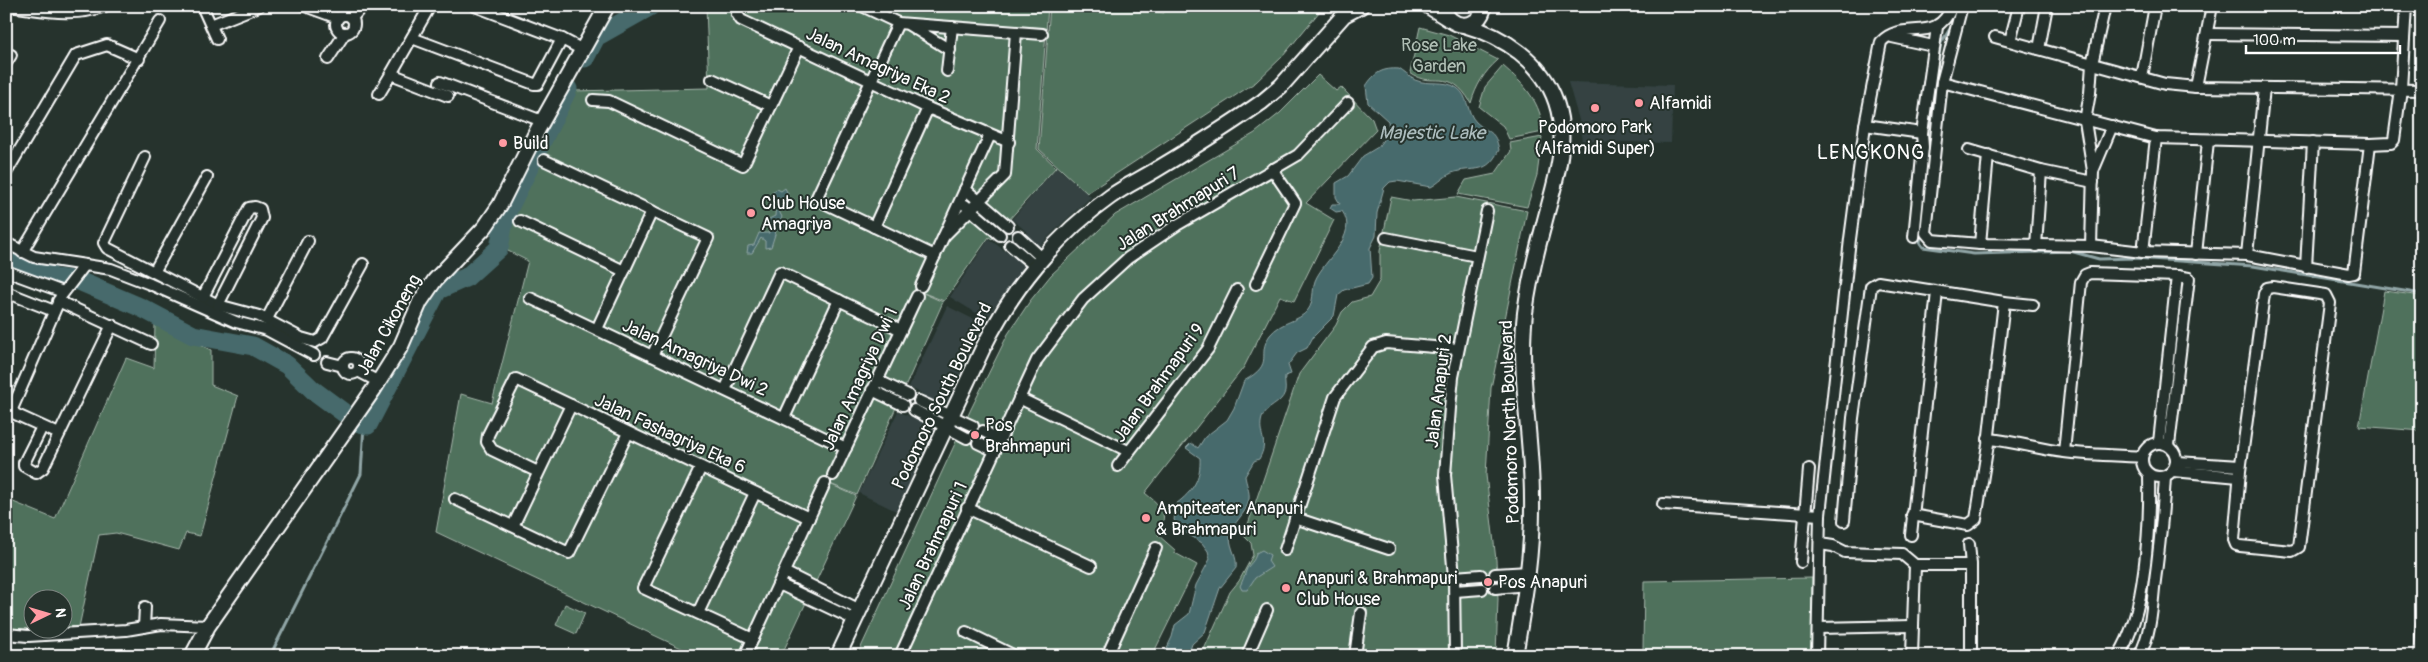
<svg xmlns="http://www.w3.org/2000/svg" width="2428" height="662" viewBox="0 0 2428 662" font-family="Pangolin,sans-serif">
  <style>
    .built { fill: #344342 }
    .green { fill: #4f715b; stroke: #a7b8ad }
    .water { fill: #476b6c; stroke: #91a6a7 }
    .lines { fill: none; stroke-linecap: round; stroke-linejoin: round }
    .stream { stroke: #91a6a7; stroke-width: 3 }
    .river { stroke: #476b6c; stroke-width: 19 }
    .street-casing { stroke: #fff; stroke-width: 14 }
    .secondary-casing { stroke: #fff; stroke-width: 18 }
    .street { stroke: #26332d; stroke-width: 10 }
    .secondary { stroke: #26332d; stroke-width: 14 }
    .poi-dot { fill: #ff9aa2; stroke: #26332d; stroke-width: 2 }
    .labels { text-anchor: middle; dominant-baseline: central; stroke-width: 4; stroke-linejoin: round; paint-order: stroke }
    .park-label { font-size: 18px; fill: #b0bfb5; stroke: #26332d }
    .street-label { font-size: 18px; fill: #fff; stroke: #26332d }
    .poi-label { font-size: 18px; fill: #fff; stroke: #26332d; text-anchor: start }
    .water-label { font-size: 19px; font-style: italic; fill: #acbcbd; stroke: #26332d }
    .quarter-label { font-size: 20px; letter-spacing: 1px; fill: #fff; stroke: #26332d }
  </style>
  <rect width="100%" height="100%" fill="#26332d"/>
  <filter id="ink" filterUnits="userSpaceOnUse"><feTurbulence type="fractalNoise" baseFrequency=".02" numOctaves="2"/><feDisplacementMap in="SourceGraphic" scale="10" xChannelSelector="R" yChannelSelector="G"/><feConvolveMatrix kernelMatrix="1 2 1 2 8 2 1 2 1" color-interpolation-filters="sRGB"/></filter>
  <g filter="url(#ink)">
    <!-- built -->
    <g class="built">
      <polygon points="1568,82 1673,85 1671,143 1582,141 1579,120"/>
      <polygon points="1057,167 1091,197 1056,229 1037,249 1024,238 1028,233 1012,219"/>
      <polygon points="989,239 1013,257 1016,254 1026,263 986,319 950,297"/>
      <polygon points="947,306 983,324 943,410 922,400 924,395 909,387"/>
      <polygon points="898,411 913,418 915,414 937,424 896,511 859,493"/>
    </g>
    <!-- green -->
    <g class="green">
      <polygon points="706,6 1048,6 1037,149 1056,167 992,239 989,237 944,301 914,289 943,302 857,495 823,481 856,496 781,656 698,656 436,532 461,394 492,403 528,261 504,249 504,226 572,91 709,88"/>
      <polygon points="1050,6 1102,6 1164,13 1165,6 1324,6 1283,56 1256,82 1087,193 1039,149"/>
      <path d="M1420 27 1449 35 1498 60C1484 72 1476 86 1471 103 1449 65 1433 90 1410 73Z"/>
      <path d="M1503 66C1524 84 1542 103 1543 132L1509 139 1503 126 1479 107 1485 87Z"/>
      <path d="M1318 75 1336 91 1341 87 1372 119 1376 130 1306 203 1334 220 1294 301 1280 296 1244 367 1145 493C1163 508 1169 513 1158 535L1175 550V553L1197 565 1152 656H857L971 409 1008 334 1030 301 1051 275 1115 215 1255 133 1280 113Z"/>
      <polygon points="1542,137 1537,175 1527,207 1458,194 1466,180 1495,174 1511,151 1510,143"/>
      <polygon points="1391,197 1413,201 1456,197 1527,211 1491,388 1486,475 1496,560 1498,599 1496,656 1201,656 1230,592 1239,581 1253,555 1251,543 1244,536 1299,374 1336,325 1342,312 1352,302 1370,297 1380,280 1380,251"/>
      <polygon points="2384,291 2422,296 2422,431 2359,426"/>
      <polygon points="155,324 211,350 211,385 238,396 200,536 186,533 179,550 116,533 99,535 79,627 63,627 62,600 32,600 32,629 6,628 6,499 55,519 126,358 154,368"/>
      <polygon points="1812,578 1812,656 1619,656 1619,651 1643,651 1644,581"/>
      <polygon points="565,604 585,613 576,634 556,625"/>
    </g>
    <!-- water -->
    <g class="water">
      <path d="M1399 69C1404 72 1409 77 1415 80 1429 86 1444 79 1457 88 1469 96 1466 112 1476 122 1489 134 1495 129 1499 150 1486 175 1477 166 1455 172 1446 174 1439 183 1431 187L1397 181 1390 182 1384 188 1377 213 1376 236 1370 248 1372 278 1368 284 1344 290 1338 295 1334 316 1313 337 1307 348 1297 353 1288 365 1291 374 1285 376C1284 381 1286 387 1285 392 1281 405 1266 406 1262 418 1257 435 1270 440 1259 459L1254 461 1245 476C1246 484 1250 491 1249 499 1247 515 1231 522 1230 537 1230 548 1238 558 1236 568L1220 588 1205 632 1192 644 1188 656H1163L1172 637 1175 625 1189 614 1196 585 1210 559 1208 551 1202 543 1183 531 1174 520 1176 504C1193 491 1201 479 1200 458L1186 448 1191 443 1198 448 1205 437 1227 420 1234 408 1244 381C1277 362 1255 356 1270 335 1281 321 1299 322 1308 310 1314 302 1312 291 1315 281 1323 260 1360 236 1342 211L1336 212 1330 208 1332 204H1340L1336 197V183L1348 176 1363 156 1378 147 1389 131 1388 121 1368 103 1366 86C1375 72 1383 68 1399 69Z"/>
      <polygon points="785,188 788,194 778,209 782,217 778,225 771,247 765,248 765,241 761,238 752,253 747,253 748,246 754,245 759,233 769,233 767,220 775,216 776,200 772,193 777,189 781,191"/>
      <path d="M1262 550 1270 555 1268 561 1272 567 1255 578 1247 590H1242L1240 586C1243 580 1244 577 1246 571 1249 563 1255 562 1256 553Z"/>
    </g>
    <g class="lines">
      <!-- stream -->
      <g class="stream">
        <polyline points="1953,24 1941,43 1937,67 1920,243 1923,247 1974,254 2070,251 2099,259 2135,258 2253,266 2422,294"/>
        <polyline points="270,656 361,474 364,425"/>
      </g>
      <!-- river -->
      <g class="river">
        <polyline points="585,58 596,37 651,6"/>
        <polyline points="6,255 55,278 79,281 142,308 193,335 253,346 287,365 313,390 351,418"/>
        <polyline points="356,422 368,425 438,290 467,277 499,248 505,216 568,89"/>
      </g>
      <defs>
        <g id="street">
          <path d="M9 6C42 10 73 18 105 6"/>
          <polyline points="202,6 217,39"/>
          <polyline points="305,6 338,18"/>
          <polyline points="430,6 391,74 448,96"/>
          <polyline points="740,6 737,14 741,20 928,108 1009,142"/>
          <polyline points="862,6 898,23 1042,34"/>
          <polyline points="1962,6 1942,82 1926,233 1932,240 1980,244 2091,246 2143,252 2247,255"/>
          <circle cx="345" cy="24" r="9"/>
          <polyline points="352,18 362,6"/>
          <polyline points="898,23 816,199 935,256"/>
          <polyline points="211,25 259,6"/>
          <polyline points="909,25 950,50"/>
          <polyline points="2207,34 2404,36"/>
          <polyline points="1892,37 1933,46"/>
          <polyline points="1995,37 2165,84 2196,87 2422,90"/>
          <polyline points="412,38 534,84 538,84 562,39 475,6"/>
          <polyline points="562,39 581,49"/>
          <polyline points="2010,41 2019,6"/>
          <polyline points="2039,49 2047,6"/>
          <polyline points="328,59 345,33"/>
          <polyline points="6,63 11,55"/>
          <polyline points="947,71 952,27"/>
          <polyline points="2142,77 2155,6"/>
          <polyline points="712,79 771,106"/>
          <polyline points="440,82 542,121"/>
          <polyline points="1942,82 2156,138 2370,144 2391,143 2394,140 2401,89 2406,6"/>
          <polyline points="2196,87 2212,6"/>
          <polyline points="2264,88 2247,255 2349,274 2354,273 2370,144"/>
          <polyline points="379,94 391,74"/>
          <polyline points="593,100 609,101 743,165 799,47"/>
          <polyline points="1865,125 1922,133 1937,27"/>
          <polyline points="1969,150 2041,171 2093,182"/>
          <polyline points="145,157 104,243 107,248 218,305 259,316 301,338 315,342 322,338 363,264"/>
          <polyline points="544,160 708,238 652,356"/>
          <polyline points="2093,171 2085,121 2090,93 2092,64 2105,6"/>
          <polyline points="6,173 76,55 107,45 139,59"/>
          <polyline points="965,189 1008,226"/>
          <polyline points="965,205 1000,235"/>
          <polyline points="520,221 624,271"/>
          <polyline points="874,227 928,108"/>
          <polyline points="944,236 1005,175 1016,32"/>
          <polyline points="1018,236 1043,259"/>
          <polyline points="1914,237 1923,147 1922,133"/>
          <polyline points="1386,238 1477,256"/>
          <polyline points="6,243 34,257 111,269 150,284 236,322 267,330 314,355"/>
          <polyline points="1980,244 1988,155"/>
          <polyline points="1010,245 1036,267"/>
          <polyline points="2036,246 2041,171"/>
          <polyline points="2091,246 2093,171 2112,126"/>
          <polyline points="22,252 160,21"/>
          <polyline points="2143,252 2156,138"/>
          <polyline points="2196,254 2208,141"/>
          <polyline points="2306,267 2313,142"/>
          <polyline points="6,271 63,292"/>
          <polyline points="154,272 207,177"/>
          <polyline points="1256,284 1295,203 1272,169"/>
          <polyline points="921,286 990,135"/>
          <polygon points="2273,287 2326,295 2330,303 2299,547 2292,551 2240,546 2236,545 2234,540 2240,471 2264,294 2267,288"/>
          <polyline points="6,292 54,311"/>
          <polyline points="203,297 249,208 255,207 260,209 262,218 218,305"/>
          <polyline points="530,298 846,448"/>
          <polyline points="58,301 151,344"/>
          <polyline points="267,319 308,241"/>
          <polyline points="597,329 652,211"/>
          <circle cx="351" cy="366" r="8"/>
          <polyline points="327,362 343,366"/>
          <polyline points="358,371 379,382"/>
          <polyline points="877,380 908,395"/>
          <polyline points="725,390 780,272 901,330"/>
          <polyline points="872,390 903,405"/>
          <polyline points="1019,398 1128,451"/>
          <polyline points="919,401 973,426"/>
          <polyline points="914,410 967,438"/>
          <polyline points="784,418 839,300"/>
          <polyline points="42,427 24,463 24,466 36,473 43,468 112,325"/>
          <polyline points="983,431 1000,440"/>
          <polyline points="59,434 15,414 12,409 61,296 84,266"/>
          <path d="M1988 439C2014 441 2038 449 2064 452 2090 455 2116 455 2142 457"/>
          <polyline points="2159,442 2177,276"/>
          <circle cx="2159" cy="460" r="17"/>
          <polyline points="978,443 995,451"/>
          <polyline points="2064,452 2081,282 2085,275 2090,273 2177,276 2189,278 2169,445"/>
          <polyline points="2177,462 2240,466"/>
          <polyline points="1118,466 1208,349 1237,290"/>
          <polyline points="701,467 643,588 753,639"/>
          <polyline points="2173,471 2239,477"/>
          <polyline points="538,472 492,450 487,442 488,435 516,379 809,518"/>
          <polyline points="833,475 917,296"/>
          <polyline points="455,499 569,553 628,433"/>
          <polyline points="1663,504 1820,515"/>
          <polyline points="967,508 1091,566"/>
          <polyline points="1912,515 1968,525 1976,519 1988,444 2004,302"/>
          <polyline points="1295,518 1389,549"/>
          <polyline points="1844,521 1853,418 1871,286 1878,282 2004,302 2033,305"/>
          <polyline points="513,526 571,405"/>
          <polyline points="1911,535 1937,292"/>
          <polyline points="1820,544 1833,546 1845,552 1902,554 1915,565 1971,565 1971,656"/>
          <polyline points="1969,544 1971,565"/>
          <polyline points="1285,550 1335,397 1373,347 1386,343 1458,349"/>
          <polyline points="1801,562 1809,469"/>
          <polyline points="784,572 860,610"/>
          <polyline points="1495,574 1529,572"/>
          <polyline points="1454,577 1481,575"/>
          <polyline points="779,584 855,620"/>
          <polyline points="1495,588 1527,585"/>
          <polyline points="1455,591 1482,589"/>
          <polyline points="698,613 755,493"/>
          <polyline points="144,627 145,607"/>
          <polyline points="1818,628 1912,626"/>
          <polyline points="966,632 1015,656"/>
          <polyline points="6,634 28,636 126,630 161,624 208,626"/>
          <polyline points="745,656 825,483"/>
          <polyline points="900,656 1037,360 1083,299 1128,258 1177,225 1298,155 1348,103"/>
          <polyline points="1107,656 1156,548"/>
          <polyline points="1247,656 1267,610"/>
          <polyline points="1355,656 1361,613"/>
          <polyline points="1455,656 1454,577 1445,475 1450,408 1453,377 1487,211"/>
          <path d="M1817 656 1820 515 1850 239 1865 125 1881 42C1903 18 1937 46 1952 6"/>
          <polyline points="1912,656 1915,565"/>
          <path d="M2118 656C2146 616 2150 523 2149 475"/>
          <path d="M2139 656C2150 637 2152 610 2154 588 2159 551 2163 514 2165 477"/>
          <polyline points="2419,656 2422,624"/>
        </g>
        <g id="secondary">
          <polyline points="1428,6 1450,20"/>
          <path d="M1444 6C1447 31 1481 31 1484 6"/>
          <path d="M1464 25C1503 36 1542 61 1556 102 1570 143 1554 184 1544 224 1536 253 1529 282 1525 313 1518 374 1532 436 1532 498 1533 552 1524 603 1515 656"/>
          <polyline points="192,656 208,626 374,389 401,346 420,302 435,280 485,227 500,205 538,129 607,6"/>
          <path d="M838 656 983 348C1012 289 1056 235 1110 197 1125 186 1143 178 1159 168 1194 147 1229 125 1262 102L1281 86 1344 15 1361 6"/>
        </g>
      </defs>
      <!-- street casing -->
      <use href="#street" class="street-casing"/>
      <!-- secondary casing -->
      <use href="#secondary" class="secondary-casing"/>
      <!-- street -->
      <use href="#street" class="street"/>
      <!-- secondary -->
      <use href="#secondary" class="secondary"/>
    </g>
  </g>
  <!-- markers -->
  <g class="poi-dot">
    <circle cx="1639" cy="103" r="5"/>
    <circle cx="1595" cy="108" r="5"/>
    <circle cx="503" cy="143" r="5"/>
    <circle cx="751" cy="213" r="5"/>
    <circle cx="975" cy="435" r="5"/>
    <circle cx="1146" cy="518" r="5"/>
    <circle cx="1488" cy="582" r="5"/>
    <circle cx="1286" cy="588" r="5"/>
  </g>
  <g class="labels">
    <!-- park labels -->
    <g class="park-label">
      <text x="1439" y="45">Rose Lake<tspan x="1439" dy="21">Garden</tspan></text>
    </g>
    <!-- street labels -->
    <g class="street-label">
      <text transform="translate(878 66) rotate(25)">Jalan Amagriya Eka 2</text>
      <text transform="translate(1178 209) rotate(-32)">Jalan Brahmapuri 7</text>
      <text transform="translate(389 325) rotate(-61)">Jalan Cikoneng</text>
      <text transform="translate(695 358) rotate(25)">Jalan Amagriya Dwi 2</text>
      <text transform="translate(860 379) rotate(-65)">Jalan Amagriya Dwi 1</text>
      <text transform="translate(1159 383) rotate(-54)">Jalan Brahmapuri 9</text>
      <text transform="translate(1439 391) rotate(-83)">Jalan Anapuri 2</text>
      <text transform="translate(942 396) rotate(-64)">Podomoro South Boulevard</text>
      <text transform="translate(1510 422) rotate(-92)">Podomoro North Boulevard</text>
      <text transform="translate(670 434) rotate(25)">Jalan Fashagriya Eka 6</text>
      <text transform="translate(933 546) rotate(-65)">Jalan Brahmapuri 1</text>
    </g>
    <!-- poi labels -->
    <g class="poi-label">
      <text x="1649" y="103">Alfamidi</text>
      <text x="1595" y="127" text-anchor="middle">Podomoro Park<tspan x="1595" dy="21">(Alfamidi Super)</tspan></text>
      <text x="513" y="143">Build</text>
      <text x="761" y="203">Club House<tspan x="761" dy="21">Amagriya</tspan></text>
      <text x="985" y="425">Pos<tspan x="985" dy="21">Brahmapuri</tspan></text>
      <text x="1156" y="508">Ampiteater Anapuri<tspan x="1156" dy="21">&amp; Brahmapuri</tspan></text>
      <text x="1296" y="578">Anapuri &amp; Brahmapuri<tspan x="1296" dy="21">Club House</tspan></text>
      <text x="1498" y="582">Pos Anapuri</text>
    </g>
    <!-- water labels -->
    <g class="water-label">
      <text x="1432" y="133">Majestic Lake</text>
    </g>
    <!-- quarter labels -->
    <g class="quarter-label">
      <text x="1871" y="152">LENGKONG</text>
    </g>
  </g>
  <!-- margin -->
  <rect width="2428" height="662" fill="none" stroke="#26332d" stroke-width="25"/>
  <rect x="12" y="12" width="2403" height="637" fill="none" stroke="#fff" stroke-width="2" filter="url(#ink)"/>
  <!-- north arrow -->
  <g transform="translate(48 614) rotate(85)"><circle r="24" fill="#26332d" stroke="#7d8581"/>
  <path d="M0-4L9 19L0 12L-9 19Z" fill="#ff9aa2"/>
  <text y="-8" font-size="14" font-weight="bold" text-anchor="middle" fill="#ffffff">N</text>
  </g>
  <!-- scale -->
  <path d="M2246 45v8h154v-8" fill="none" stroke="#ffffff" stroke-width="2.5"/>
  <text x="2253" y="45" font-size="15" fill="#ffffff" stroke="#26332d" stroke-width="4" paint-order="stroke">100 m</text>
</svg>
